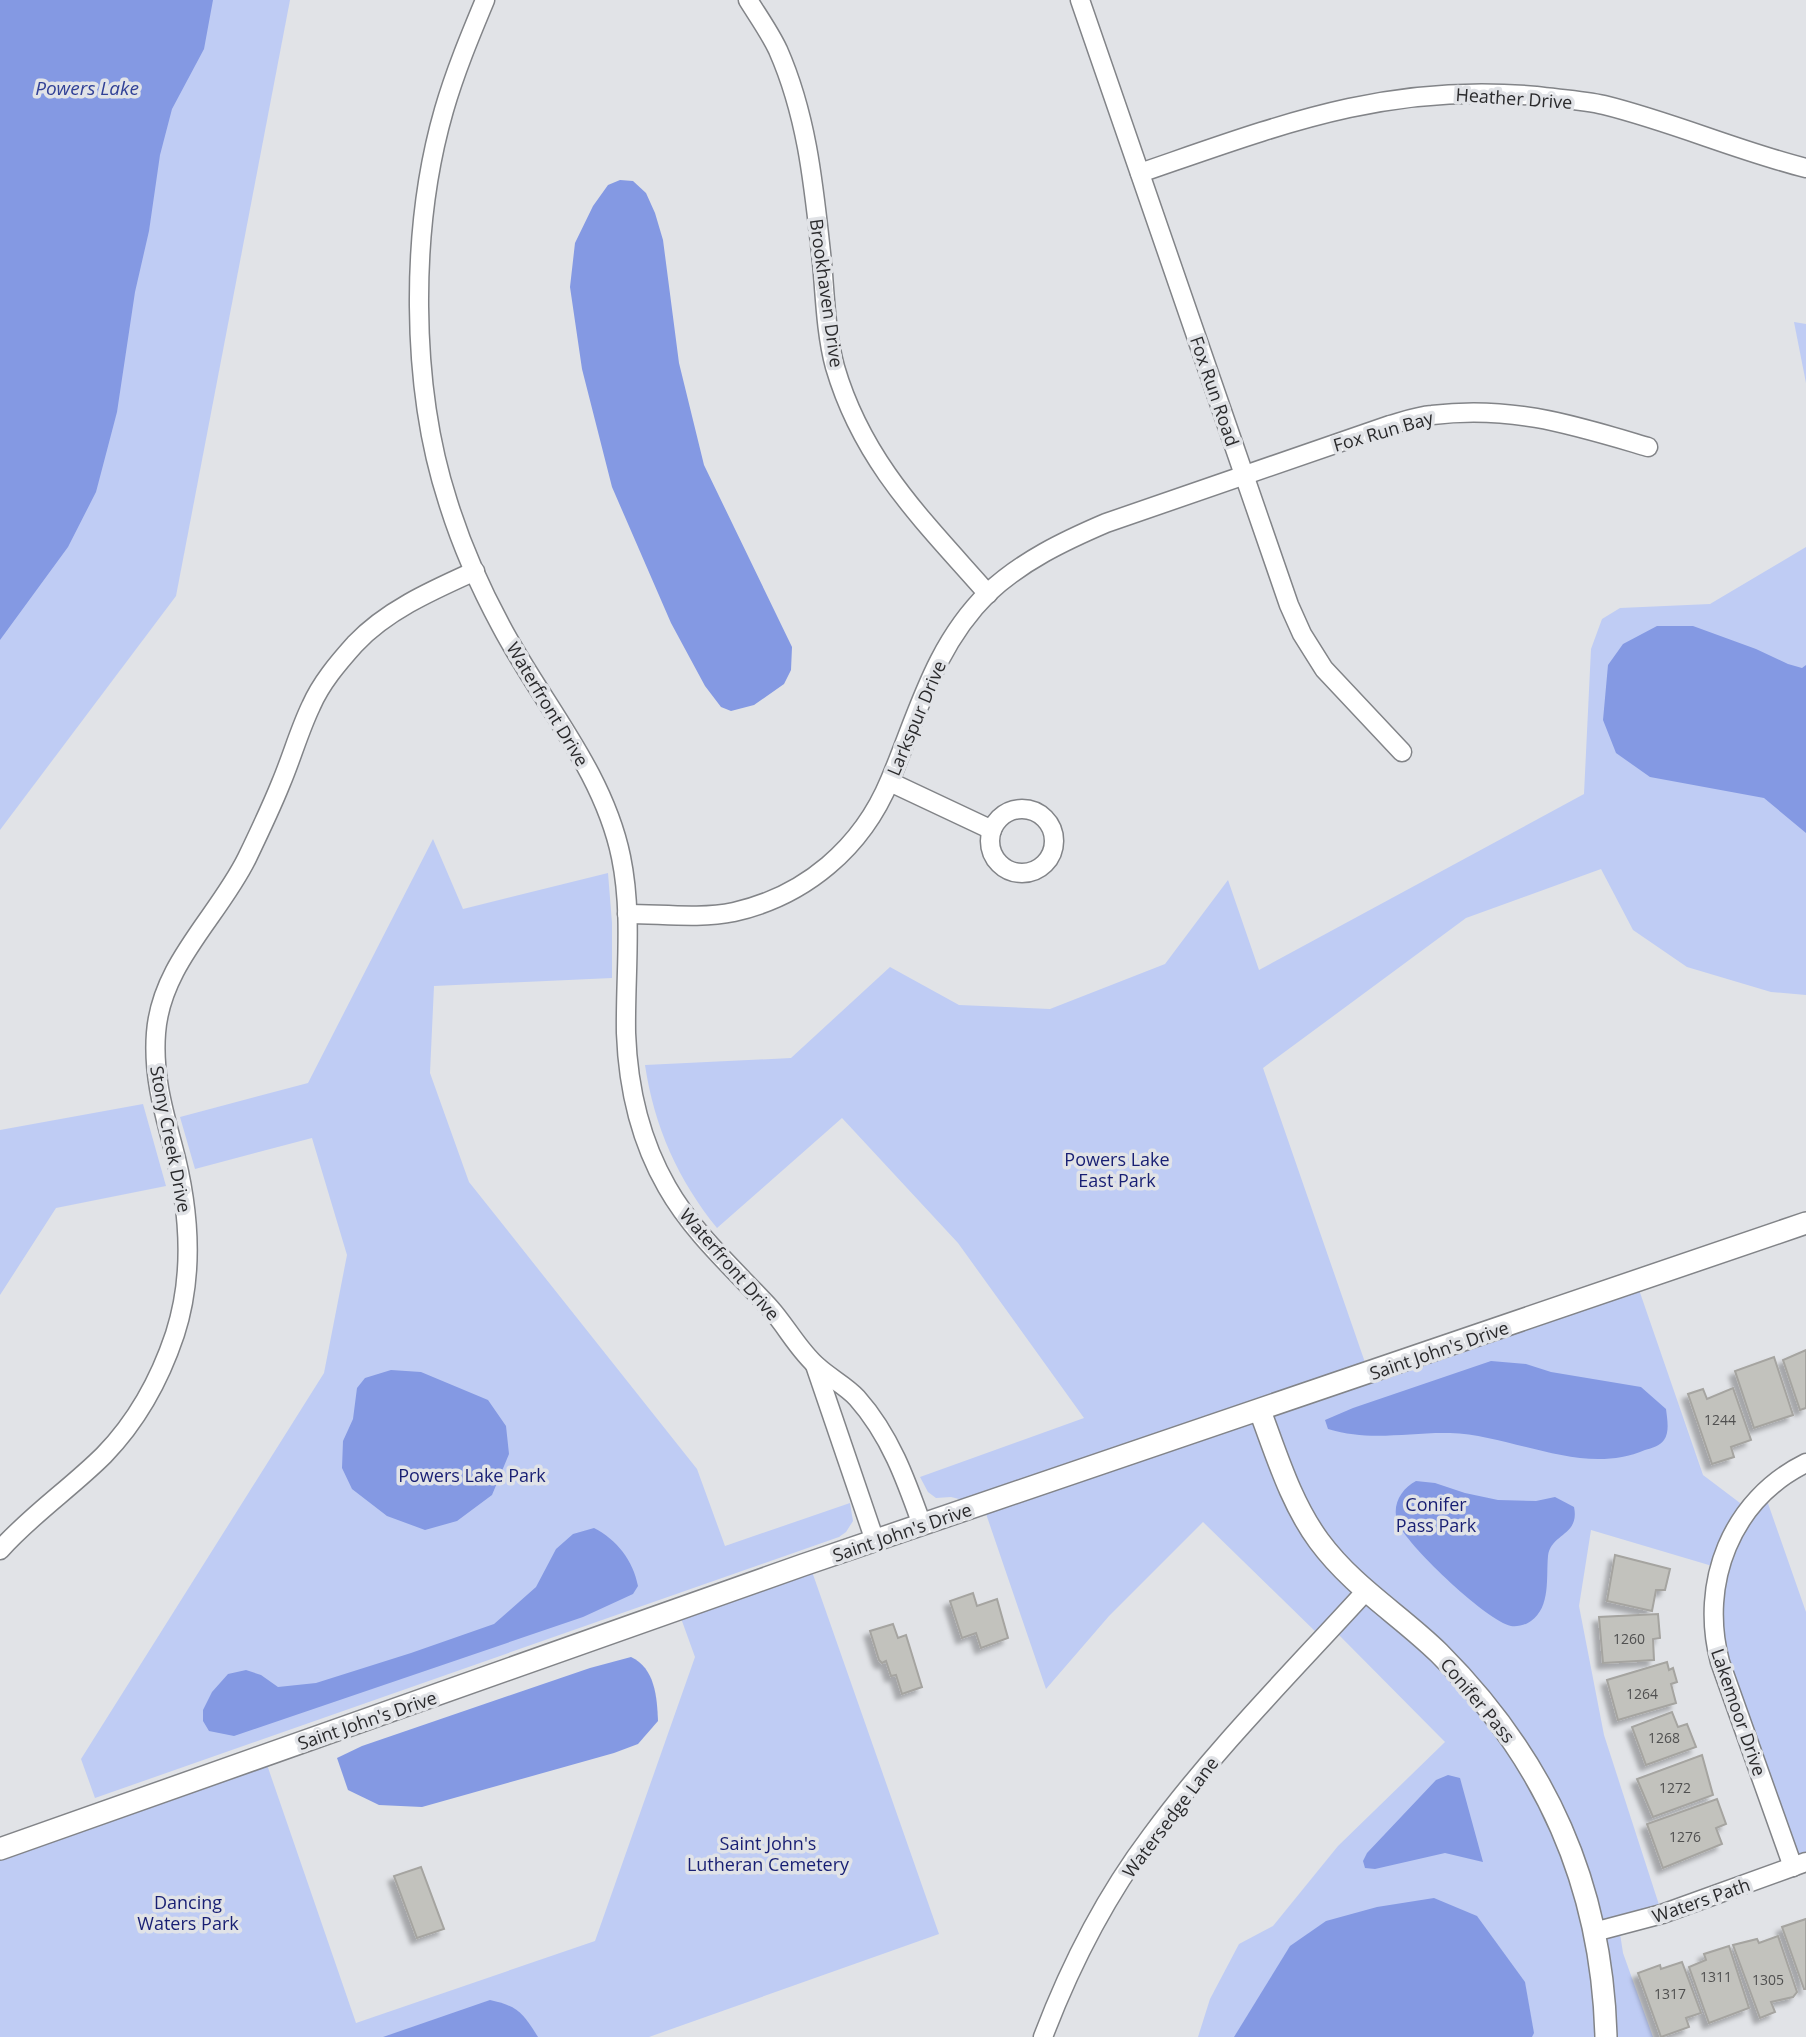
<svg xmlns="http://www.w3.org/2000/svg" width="1806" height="2037" viewBox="0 0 1806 2037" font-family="'Open Sans',sans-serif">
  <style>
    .green { fill: #bfccf4 }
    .water { fill: #8499e3 }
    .building { fill: #c2c2bd; stroke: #a5a4a0; stroke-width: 2; filter: url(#shadow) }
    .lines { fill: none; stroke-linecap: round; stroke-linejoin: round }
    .minor-casing { stroke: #828488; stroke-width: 21 }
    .tertiary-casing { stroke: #828488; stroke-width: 24 }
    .minor { stroke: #fff; stroke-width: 18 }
    .tertiary { stroke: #fff; stroke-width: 21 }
    .labels { text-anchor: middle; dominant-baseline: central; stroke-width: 7; stroke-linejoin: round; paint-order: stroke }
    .number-label { font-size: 14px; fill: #505050 }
    .street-label { font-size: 18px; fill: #2a2a2c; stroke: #e1e3e7 }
    .park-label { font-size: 18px; fill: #181f73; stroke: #e1e3e7 }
    .water-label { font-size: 19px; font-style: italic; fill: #314196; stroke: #e1e3e7 }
  </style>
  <defs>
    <filter id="shadow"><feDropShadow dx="-5.5" dy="5.5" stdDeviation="2" flood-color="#0004"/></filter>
  </defs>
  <rect width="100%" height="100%" fill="#e1e3e7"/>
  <!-- green -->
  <g class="green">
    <polygon points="0,0 290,0 176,596 0,830"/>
    <polygon points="1794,322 1806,324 1806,383"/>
    <path d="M1806 547V995L1771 992 1687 967 1633 930 1601 869 1466 918 1263 1068 1369 1374 1636 1281 1703 1475 1748 1509 1764 1492 1806 1612V1862L1793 1867 1720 1662 1719 1568 1591 1530 1579 1606 1604 1735 1662 1914 1619 1927 1623 1953 1653 2037H1198L1210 1999 1239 1944 1273 1926 1338 1846 1445 1742 1332 1628 1322 1638 1203 1522 1109 1616 1046 1689 983 1505 951 1497 936 1498 928 1492 920 1477 1084 1418 958 1243 842 1118 717 1228C678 1180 654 1126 645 1065L791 1058 890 967 959 1005 1050 1009 1165 964 1228 880 1259 970 1584 794 1591 649 1602 619 1620 608 1710 604Z"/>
    <polygon points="433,839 463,909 608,873 612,923 612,978 434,986 430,1073 469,1182 697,1469 725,1546 850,1503 853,1521 846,1532 839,1537 95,1798 81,1759 324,1373 347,1255 312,1138 195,1169 180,1117 308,1083"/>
    <polygon points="143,1104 166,1186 56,1208 0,1295 0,1130"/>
    <polygon points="809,1563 939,1934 649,2037 0,2037 0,1849 264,1756 356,2023 595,1941 695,1657 678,1610"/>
  </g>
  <!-- water -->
  <g class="water">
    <polygon points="0,0 213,0 204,49 172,109 160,155 149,231 135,292 117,412 96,492 68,547 0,640"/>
    <polygon points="620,180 633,181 646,193 655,213 663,240 679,363 704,465 792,647 791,670 784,684 754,705 731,711 721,707 705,686 671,623 612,487 582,369 570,287 575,243 593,206 608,185"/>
    <polygon points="1657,626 1693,626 1756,649 1788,664 1802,668 1806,665 1806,833 1764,798 1650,777 1616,753 1603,720 1608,665 1623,644"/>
    <path d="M1491 1361 1526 1364 1551 1372 1641 1387 1666 1409C1667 1418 1670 1432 1664 1440 1660 1446 1652 1448 1645 1450 1582 1477 1514 1435 1450 1433 1407 1432 1371 1442 1328 1429L1325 1420 1353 1408Z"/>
    <polygon points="391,1370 421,1372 488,1400 506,1426 509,1454 492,1495 457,1521 425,1530 387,1516 352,1489 342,1468 343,1441 353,1419 357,1388 365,1378"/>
    <path d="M1416 1481 1435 1483 1465 1493 1498 1500 1536 1501 1555 1497 1574 1507C1580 1536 1551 1533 1548 1556 1546 1577 1551 1607 1531 1621 1526 1625 1517 1627 1511 1626 1487 1621 1405 1544 1397 1521 1392 1504 1402 1488 1416 1481Z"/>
    <path d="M594 1528C617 1540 633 1560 638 1586L633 1594 583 1617 234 1736 209 1731 203 1721V1710L212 1692 228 1674 246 1670 261 1675 278 1687 316 1683 411 1653 494 1624 536 1587 556 1549 573 1534Z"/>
    <path d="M631 1657C655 1668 657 1697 658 1721L638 1744 614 1753 422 1807 379 1805 348 1790 337 1758 362 1746 590 1668Z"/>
    <polygon points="1448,1775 1460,1778 1483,1862 1445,1853 1375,1869 1365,1868 1363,1861 1367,1853 1436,1780"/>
    <polygon points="1434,1898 1477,1916 1525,1982 1534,2033 1532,2037 1234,2037 1290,1946 1326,1921 1377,1907"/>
    <path d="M490 2000C518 2006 523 2013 538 2037H383Z"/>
  </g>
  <!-- building -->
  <g class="building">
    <polygon points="1806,1350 1806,1408 1800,1410 1783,1360"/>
    <polygon points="1774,1357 1793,1415 1754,1428 1735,1371"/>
    <polygon points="1733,1388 1751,1440 1731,1447 1734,1457 1712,1464 1688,1394 1703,1389 1707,1399"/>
    <polygon points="1615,1555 1670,1569 1665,1590 1656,1590 1652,1611 1607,1601"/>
    <polygon points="973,1593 977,1606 997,1599 1008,1638 981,1648 976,1633 962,1638 950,1601"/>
    <polygon points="1658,1614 1660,1638 1653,1639 1654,1660 1603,1663 1599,1617"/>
    <polygon points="893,1624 898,1638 906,1635 922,1687 902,1694 896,1675 891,1676 886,1661 882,1663 879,1660 870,1631"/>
    <polygon points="1667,1662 1669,1670 1673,1668 1677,1682 1671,1684 1676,1703 1618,1720 1607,1680"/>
    <polygon points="1672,1712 1678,1727 1687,1724 1696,1747 1646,1765 1632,1727"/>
    <polygon points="1702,1755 1713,1795 1653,1817 1637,1779"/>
    <polygon points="1717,1799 1726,1824 1716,1828 1722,1844 1663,1868 1647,1824"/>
    <polygon points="421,1867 444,1929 417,1938 394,1876"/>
    <polygon points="1806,1919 1806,1989 1804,1989 1782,1927"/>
    <polygon points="1778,1936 1797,1992 1793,1997 1771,2002 1775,2012 1760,2018 1733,1945 1757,1939 1759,1943"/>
    <polygon points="1729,1946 1749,2008 1709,2023 1689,1967 1706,1960 1704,1954"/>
    <polygon points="1682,1962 1701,2013 1686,2018 1689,2027 1661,2037 1638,1973 1660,1965 1661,1969"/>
  </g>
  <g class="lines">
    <defs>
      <g id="minor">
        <path d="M485 0C470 36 455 72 444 110 410 228 410 385 448 502 461 544 480 587 501 626 541 702 603 770 621 857 633 915 625 975 626 1033 628 1087 640 1140 667 1187 693 1233 734 1269 770 1308 787 1327 799 1351 818 1367 830 1378 846 1386 857 1398 890 1435 906 1480 922 1525"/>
        <path d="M748 0C758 16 770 33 778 50 808 118 814 189 822 262 825 296 826 334 835 367 863 463 924 521 988 594"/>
        <polyline points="1080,0 1289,605 1302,634 1324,669 1402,752"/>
        <path d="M1140 173C1277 126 1387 82 1536 96 1558 99 1582 100 1604 105 1673 122 1738 151 1806 168"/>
        <polyline points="890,782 992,830"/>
        <circle cx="1022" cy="841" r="32"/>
        <path d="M627 914C662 914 700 919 734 912 805 896 862 848 890 780 918 714 934 646 988 593 1022 561 1064 541 1106 523L1390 425C1404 421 1418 416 1432 415 1512 405 1573 425 1648 447"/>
        <polyline points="815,1365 875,1541"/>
        <path d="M0 1550C31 1515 71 1488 104 1455 137 1421 160 1379 175 1334 195 1272 189 1205 172 1143 162 1106 153 1072 156 1033 161 964 218 917 247 858 259 833 271 808 281 783 292 757 299 731 311 706 321 683 338 663 355 644 387 610 433 590 475 571"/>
        <path d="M1793 1867 1720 1662C1699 1583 1731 1500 1806 1463"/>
        <polyline points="1594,1932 1662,1914 1806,1862"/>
        <path d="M1043 2037C1070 1966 1105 1897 1151 1836 1215 1749 1292 1672 1365 1592"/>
      </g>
      <g id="tertiary">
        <path d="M1260 1411C1277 1456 1291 1503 1319 1541 1353 1587 1399 1614 1439 1653 1546 1760 1602 1885 1606 2037"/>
        <polyline points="0,1849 803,1565 1806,1223"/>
      </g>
    </defs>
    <!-- minor casing -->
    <use href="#minor" class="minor-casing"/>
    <!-- tertiary casing -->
    <use href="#tertiary" class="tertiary-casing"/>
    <!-- minor -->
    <use href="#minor" class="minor"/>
    <!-- tertiary -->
    <use href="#tertiary" class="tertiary"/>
  </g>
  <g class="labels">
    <!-- number labels -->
    <g class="number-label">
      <text x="1720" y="1419">1244</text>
      <text x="1629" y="1638">1260</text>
      <text x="1642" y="1693">1264</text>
      <text x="1664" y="1737">1268</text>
      <text x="1675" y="1787">1272</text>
      <text x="1685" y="1836">1276</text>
      <text x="1716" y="1976">1311</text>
      <text x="1768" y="1979">1305</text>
      <text x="1670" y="1993">1317</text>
    </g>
    <!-- street labels -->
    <g class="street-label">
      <text transform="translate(1514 98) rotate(4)">Heather Drive</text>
      <text transform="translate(827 293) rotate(82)">Brookhaven Drive</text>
      <text transform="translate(1215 391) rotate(71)">Fox Run Road</text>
      <text transform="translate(1383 431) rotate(-16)">Fox Run Bay</text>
      <text transform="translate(548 704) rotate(59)">Waterfront Drive</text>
      <text transform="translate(916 718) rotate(-67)">Larkspur Drive</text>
      <text transform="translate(171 1139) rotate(79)">Stony Creek Drive</text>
      <text transform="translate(730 1264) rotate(49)">Waterfront Drive</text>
      <text transform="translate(1439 1350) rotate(-19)">Saint John's Drive</text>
      <text transform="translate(902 1532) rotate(-19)">Saint John's Drive</text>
      <text transform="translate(1478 1700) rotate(50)">Conifer Pass</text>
      <text transform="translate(1739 1712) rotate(71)">Lakemoor Drive</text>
      <text transform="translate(367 1720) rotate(-19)">Saint John's Drive</text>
      <text transform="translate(1170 1817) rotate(-53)">Watersedge Lane</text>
      <text transform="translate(1701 1900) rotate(-19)">Waters Path</text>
    </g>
    <!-- park labels -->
    <g class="park-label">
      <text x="1117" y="1159">Powers Lake<tspan x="1117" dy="21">East Park</tspan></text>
      <text x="472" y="1475">Powers Lake Park</text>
      <text x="1436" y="1504">Conifer<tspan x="1436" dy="21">Pass Park</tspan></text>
      <text x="768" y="1843">Saint John's<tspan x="768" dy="21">Lutheran Cemetery</tspan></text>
      <text x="188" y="1902">Dancing<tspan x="188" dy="21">Waters Park</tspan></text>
    </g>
    <!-- water labels -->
    <g class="water-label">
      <text x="87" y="88">Powers Lake</text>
    </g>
  </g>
</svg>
